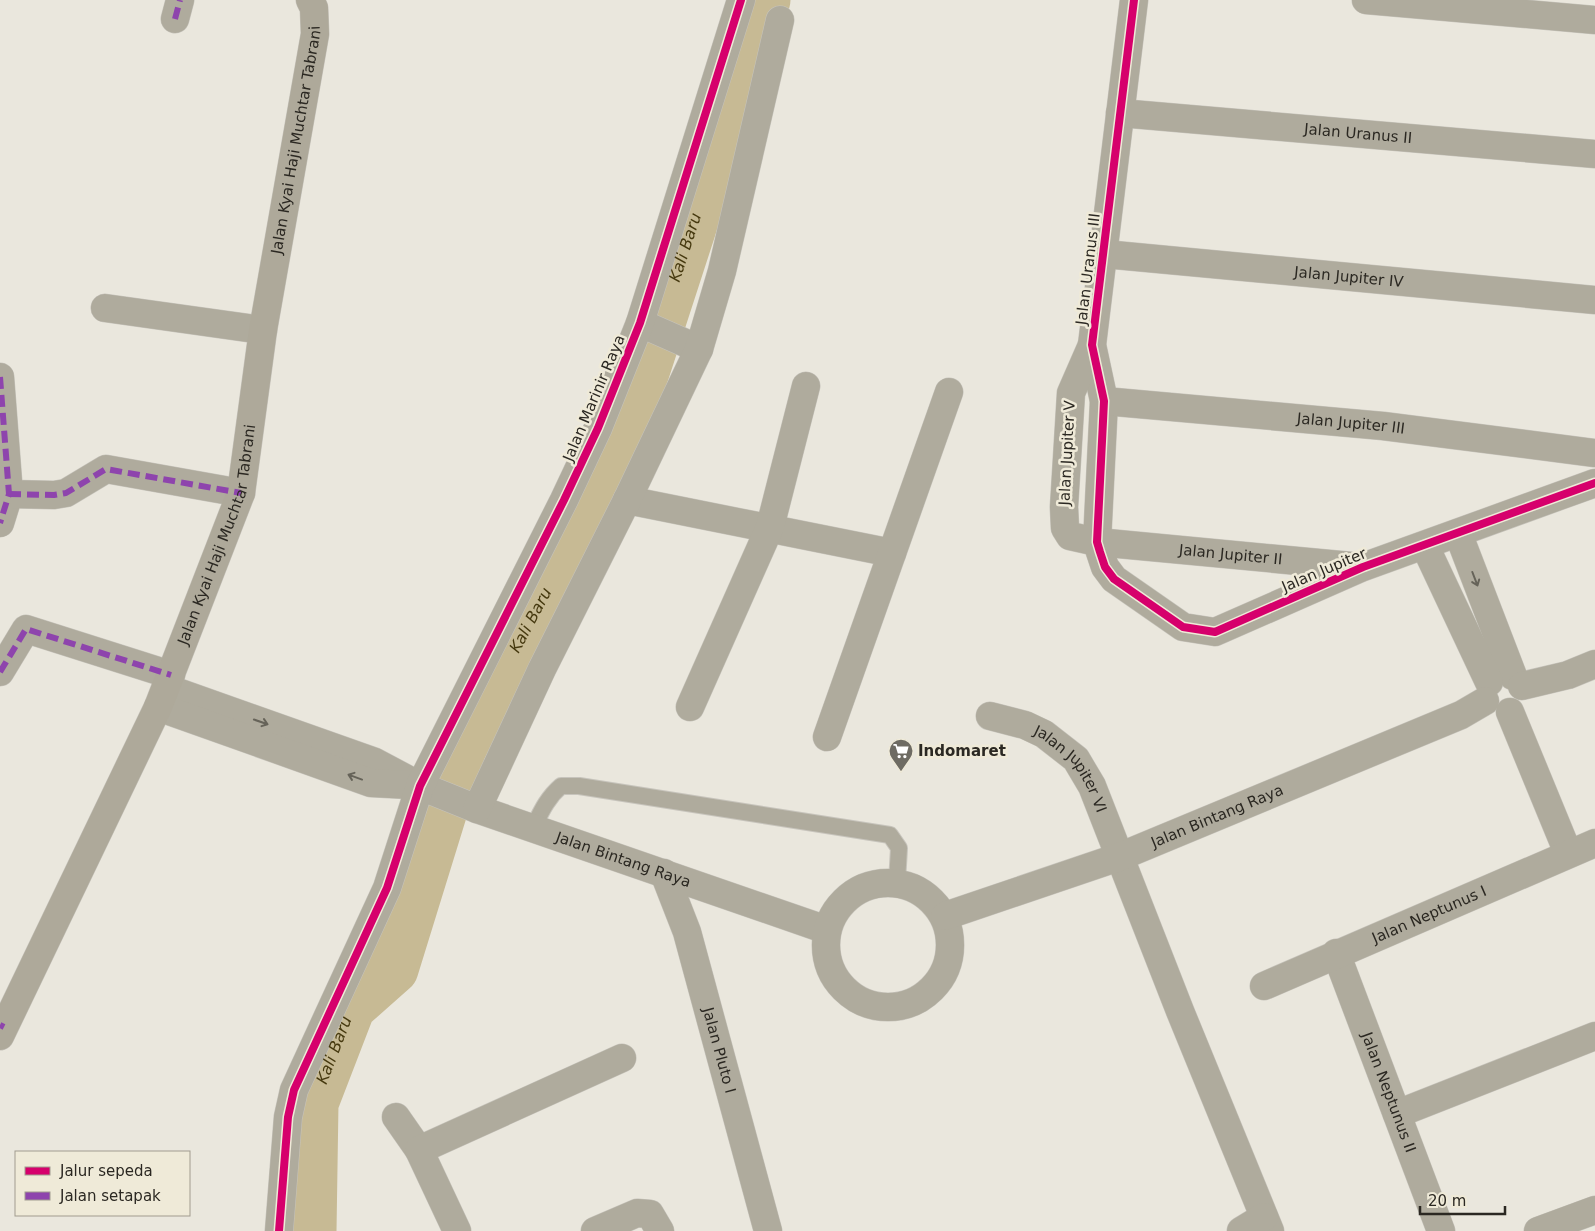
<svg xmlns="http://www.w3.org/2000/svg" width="1595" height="1231" viewBox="0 0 1595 1231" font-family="'DejaVu Sans',sans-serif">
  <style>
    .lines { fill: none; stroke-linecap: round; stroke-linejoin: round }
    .river { stroke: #c7ba94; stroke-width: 51 }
    .lane-casing { stroke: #c7c4bc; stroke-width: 18 }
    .street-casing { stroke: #c7c4bc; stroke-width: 29 }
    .secondary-casing { stroke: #c7c4bc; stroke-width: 29 }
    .lane { stroke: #afab9d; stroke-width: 16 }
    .street { stroke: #afab9d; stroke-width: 28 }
    .secondary { stroke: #aea99a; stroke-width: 28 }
    .quiet { stroke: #8e44ad; stroke-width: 6; stroke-dasharray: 12 6; stroke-linecap: butt }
    .cycleway-casing { stroke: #efead8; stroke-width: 11 }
    .cycleway { stroke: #d6006c; stroke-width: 8 }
    .oneway { stroke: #666359 }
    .labels { text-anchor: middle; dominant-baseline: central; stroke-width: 5; stroke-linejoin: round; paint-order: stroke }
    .street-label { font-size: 15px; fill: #2b2822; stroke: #efead8 }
    .poi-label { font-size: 15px; font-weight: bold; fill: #2b2822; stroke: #efead8; text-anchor: start }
    .water-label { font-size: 16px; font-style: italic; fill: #46390f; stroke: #efead8 }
  </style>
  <rect width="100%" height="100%" fill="#eae7dd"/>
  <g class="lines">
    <!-- river -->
    <path class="river" id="s1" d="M311 1231 313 1103 350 1007 393 969 461 749 615 461 765 0"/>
    <defs>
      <path id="lane" d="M533 828C541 812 547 798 561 786H579L890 835 899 848 897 882"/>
      <g id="street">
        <polyline points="1134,0 1092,345 1104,401 1097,542 1100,552 1105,567 1114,579 1183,627 1215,632 1363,567 1595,483"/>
        <polyline points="1366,0 1595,20"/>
        <polyline points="175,19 180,0"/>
        <path id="s2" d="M1120 113 1595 154"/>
        <path id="s3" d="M1104 254 1595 300"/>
        <polyline points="105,308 263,330"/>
        <polyline points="640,323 699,349"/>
        <path id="s4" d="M1092 345 1071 393 1064 507 1065 528 1070 536 1097 542 1362 567"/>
        <polyline points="0,377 9,494 0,523"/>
        <path id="s5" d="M1104 401 1383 426 1595 453"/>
        <polyline points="9,494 54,495 66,493 106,469 241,493"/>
        <polyline points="627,500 892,553"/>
        <polyline points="1458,533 1513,676"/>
        <polyline points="1425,546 1489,682"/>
        <polyline points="0,672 26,629 171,675"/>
        <polyline points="1522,686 1568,675 1595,664"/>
        <path id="s6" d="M166 688 375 762 420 786 477 809 827 930"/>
        <polyline points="158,707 371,783 409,785"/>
        <polyline points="690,707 770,527 806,386"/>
        <polyline points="1510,712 1568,853"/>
        <path id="s7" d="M990 716 1025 725 1044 734 1076 759 1092 786 1180 1011 1270 1231"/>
        <polyline points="827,737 949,392"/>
        <polyline points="477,809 542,669 627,500 699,349 722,271 780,20"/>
        <path id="s8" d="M664 873 687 932 768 1231"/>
        <circle cx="888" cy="945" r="62"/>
        <path id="s9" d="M945 916 1119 857 1461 715 1485 701"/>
        <path id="s10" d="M1336 953 1441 1231"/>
        <path id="s11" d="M1264 986 1595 843"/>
        <polyline points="1397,1114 1595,1036"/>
        <polyline points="396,1117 419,1150"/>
        <polyline points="279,1231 288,1117 294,1090 387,888 420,786 564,500 598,428 640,323 741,0"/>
        <polyline points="457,1231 419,1150 622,1058"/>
        <polyline points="595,1231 637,1213 650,1214 660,1231"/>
        <polyline points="1241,1231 1264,1217"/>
        <polyline points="1538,1231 1595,1210"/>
      </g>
      <g id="secondary">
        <path id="s12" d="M0 1036 158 707 241 493 263 330 315 34 314 8 310 0"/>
      </g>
    </defs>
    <!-- lane casing -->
    <use href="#lane" class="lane-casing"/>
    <!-- street casing -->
    <use href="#street" class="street-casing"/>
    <!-- secondary casing -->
    <use href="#secondary" class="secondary-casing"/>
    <!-- lane -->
    <use href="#lane" class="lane"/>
    <!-- street -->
    <use href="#street" class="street"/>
    <!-- secondary -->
    <use href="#secondary" class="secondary"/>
    <!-- quiet -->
    <g class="quiet">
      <polyline points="175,19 180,0"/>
      <polyline points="0,377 9,494 0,523"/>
      <polyline points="9,494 54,495 66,493 106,469 241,493"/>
      <polyline points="0,672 26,629 171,675"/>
      <polyline points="0,1025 4,1027"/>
    </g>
    <defs>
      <g id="cycleway">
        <polyline points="1134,0 1092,345 1104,401 1097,542 1100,552 1105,567 1114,579 1183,627 1215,632 1363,567 1595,483"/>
        <polyline points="279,1231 288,1117 294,1090 387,888 420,786 564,500 598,428 640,323 741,0"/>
      </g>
    </defs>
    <!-- cycleway casing -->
    <use href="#cycleway" class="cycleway-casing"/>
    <!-- cycleway -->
    <use href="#cycleway" class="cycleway"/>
  </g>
  <!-- one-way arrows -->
  <defs><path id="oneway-shaft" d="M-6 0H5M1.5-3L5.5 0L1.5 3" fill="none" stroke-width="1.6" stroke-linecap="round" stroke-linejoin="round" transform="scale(1.25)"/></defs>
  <g class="oneway">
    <use href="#oneway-shaft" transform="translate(1475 579) rotate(69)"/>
    <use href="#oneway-shaft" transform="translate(261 722) rotate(19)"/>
    <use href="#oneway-shaft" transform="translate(355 777) rotate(-160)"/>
  </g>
  <!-- icons -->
  <defs>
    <symbol id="supermarket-pin" viewBox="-11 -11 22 30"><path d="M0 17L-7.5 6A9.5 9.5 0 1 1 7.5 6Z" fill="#6e6b63" stroke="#efead8"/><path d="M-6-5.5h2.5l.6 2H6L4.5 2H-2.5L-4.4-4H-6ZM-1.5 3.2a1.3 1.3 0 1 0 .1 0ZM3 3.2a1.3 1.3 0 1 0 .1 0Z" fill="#fff"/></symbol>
  </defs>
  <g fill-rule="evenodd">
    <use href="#supermarket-pin" x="887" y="737" width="28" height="38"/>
  </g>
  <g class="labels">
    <!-- street labels -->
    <g class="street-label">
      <text stroke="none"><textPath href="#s2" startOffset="239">Jalan Uranus II</textPath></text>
      <text stroke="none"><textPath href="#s12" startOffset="952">Jalan Kyai Haji Muchtar Tabrani</textPath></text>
      <text transform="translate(1088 269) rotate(-83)">Jalan Uranus III</text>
      <text stroke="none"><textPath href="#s3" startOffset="246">Jalan Jupiter IV</textPath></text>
      <text transform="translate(594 398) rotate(-67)">Jalan Marinir Raya</text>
      <text stroke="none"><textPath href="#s5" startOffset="248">Jalan Jupiter III</textPath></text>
      <text transform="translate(1067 453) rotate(-87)">Jalan Jupiter V</text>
      <text stroke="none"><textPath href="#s12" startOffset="548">Jalan Kyai Haji Muchtar Tabrani</textPath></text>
      <text stroke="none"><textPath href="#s4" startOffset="359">Jalan Jupiter II</textPath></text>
      <text transform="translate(1324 570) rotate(-23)">Jalan Jupiter</text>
      <text stroke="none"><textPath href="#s7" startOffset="102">Jalan Jupiter VI</textPath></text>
      <text stroke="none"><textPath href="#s9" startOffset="290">Jalan Bintang Raya</textPath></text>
      <text stroke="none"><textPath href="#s6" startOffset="489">Jalan Bintang Raya</textPath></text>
      <text stroke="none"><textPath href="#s11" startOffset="180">Jalan Neptunus I</textPath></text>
      <text stroke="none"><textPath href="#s8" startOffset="186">Jalan Pluto I</textPath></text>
      <text stroke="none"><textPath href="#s10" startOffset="149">Jalan Neptunus II</textPath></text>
    </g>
    <!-- poi labels -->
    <g class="poi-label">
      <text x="918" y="751">Indomaret</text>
    </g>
    <!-- water labels -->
    <g class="water-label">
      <text stroke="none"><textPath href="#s1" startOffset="1070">Kali Baru</textPath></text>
      <text stroke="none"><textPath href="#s1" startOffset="665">Kali Baru</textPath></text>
      <text stroke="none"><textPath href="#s1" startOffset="185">Kali Baru</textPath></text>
    </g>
  </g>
  <!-- legend -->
  <rect x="15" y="1151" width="175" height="65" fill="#efead8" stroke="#a19c8f"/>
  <rect x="25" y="1167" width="25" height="8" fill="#d6006c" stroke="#a19c8f"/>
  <text x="60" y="1176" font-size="15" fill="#2b2822">Jalur sepeda</text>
  <rect x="25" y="1192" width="25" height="8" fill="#8e44ad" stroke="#a19c8f"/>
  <text x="60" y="1201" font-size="15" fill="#2b2822">Jalan setapak</text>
  <!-- scale -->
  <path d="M1420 1206v8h85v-8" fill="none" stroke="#2b2822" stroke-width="2.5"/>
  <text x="1428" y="1206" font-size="15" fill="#2b2822" stroke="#efead8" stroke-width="4" paint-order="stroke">20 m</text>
</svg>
